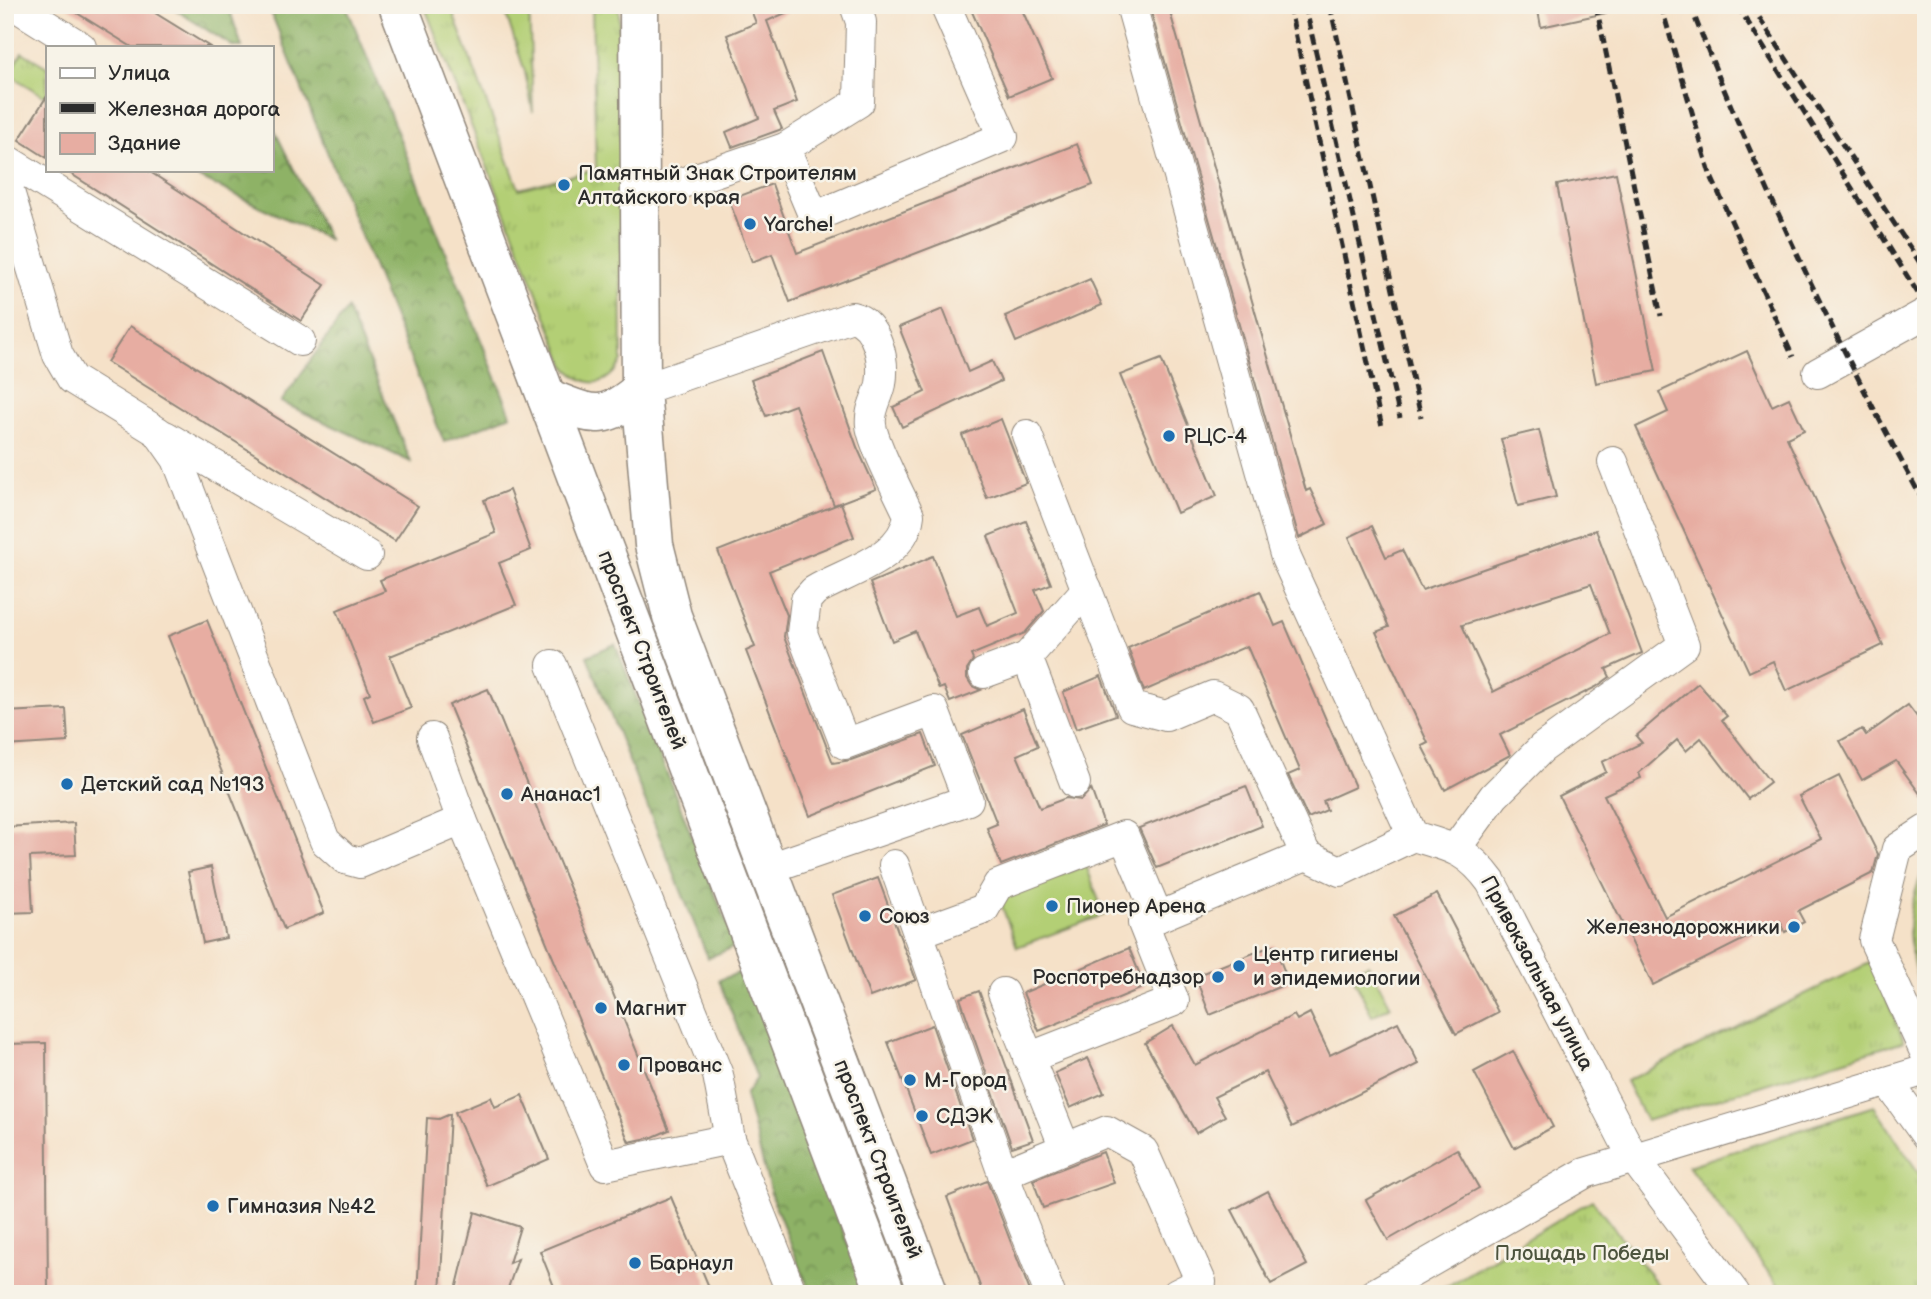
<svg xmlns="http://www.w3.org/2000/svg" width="1931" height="1299" viewBox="0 0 1931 1299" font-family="'Balsamiq Sans',sans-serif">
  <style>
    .grass { fill: url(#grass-tufts); stroke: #6f7d50; stroke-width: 2 }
    .forest { fill: url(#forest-crowns); stroke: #5c6e48; stroke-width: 2 }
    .garden { fill: #b3cf75; stroke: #6f7d50; stroke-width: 2 }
    .building { fill: #e7ada2; fill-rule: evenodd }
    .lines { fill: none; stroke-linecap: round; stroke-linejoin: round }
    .minor-casing { stroke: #90867a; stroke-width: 32 }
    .major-casing { stroke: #90867a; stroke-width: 41 }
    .minor { stroke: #fff; stroke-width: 30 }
    .major { stroke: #fff; stroke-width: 38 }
    .rail { stroke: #2b2b2b; stroke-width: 5; stroke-dasharray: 10 5; stroke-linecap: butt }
    .poi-dot { fill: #1f6fb2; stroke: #f7f3e8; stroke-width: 2.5 }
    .labels { text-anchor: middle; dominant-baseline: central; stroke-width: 5; stroke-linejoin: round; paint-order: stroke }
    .poi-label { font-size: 21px; fill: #2b2b2b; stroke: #f7f3e8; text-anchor: start }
    .street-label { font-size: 21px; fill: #2b2b2b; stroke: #f7f3e8 }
    .park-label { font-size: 21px; fill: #4d543e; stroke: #f7f3e8 }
  </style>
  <defs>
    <pattern id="grass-tufts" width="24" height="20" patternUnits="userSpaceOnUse" patternTransform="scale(1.75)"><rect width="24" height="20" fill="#b3cf75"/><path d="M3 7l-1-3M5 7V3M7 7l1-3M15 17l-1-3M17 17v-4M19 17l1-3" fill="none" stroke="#9ab265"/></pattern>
    <pattern id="forest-crowns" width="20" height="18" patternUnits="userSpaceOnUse" patternTransform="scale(1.75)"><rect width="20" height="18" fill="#8eb266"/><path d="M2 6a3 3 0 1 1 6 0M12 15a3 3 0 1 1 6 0" fill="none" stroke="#749154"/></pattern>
  </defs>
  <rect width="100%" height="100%" fill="#f7f3e8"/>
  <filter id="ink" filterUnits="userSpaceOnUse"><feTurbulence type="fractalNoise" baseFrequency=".0143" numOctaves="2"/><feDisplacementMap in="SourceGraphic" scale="14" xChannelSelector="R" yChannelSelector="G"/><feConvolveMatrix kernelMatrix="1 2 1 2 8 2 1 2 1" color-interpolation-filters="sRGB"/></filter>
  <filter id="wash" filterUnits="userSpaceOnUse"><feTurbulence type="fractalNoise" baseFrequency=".00686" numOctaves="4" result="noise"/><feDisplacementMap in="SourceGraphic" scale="28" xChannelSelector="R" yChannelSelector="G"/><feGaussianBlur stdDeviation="1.57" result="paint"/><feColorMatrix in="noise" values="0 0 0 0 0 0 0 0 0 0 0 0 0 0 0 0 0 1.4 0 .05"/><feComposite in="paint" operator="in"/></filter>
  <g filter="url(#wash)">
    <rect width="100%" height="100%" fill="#f5e1c8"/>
    <!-- grass -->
    <g class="grass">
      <path d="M424 5H450L519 189 596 169 592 5H619L622 361C606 388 587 389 566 367Z"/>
      <polygon points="503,5 529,5 533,112 525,72"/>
      <polygon points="22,52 47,67 47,98 10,75"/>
      <path d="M1926 864V992L1921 995C1907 938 1902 919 1926 864Z"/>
      <polygon points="1871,962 1904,1041 1646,1121 1626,1081"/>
      <polygon points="1368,964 1391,1006 1372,1016 1351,972"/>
      <polygon points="1874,1106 1926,1184 1926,1294 1785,1294 1688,1166"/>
      <polygon points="1592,1200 1665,1294 1434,1294"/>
    </g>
    <!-- forest -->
    <g class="forest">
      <polygon points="168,5 228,5 242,47 234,47"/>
      <polygon points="268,5 346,5 511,415 444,442"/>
      <polygon points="271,123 328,239 198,177 202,170 271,170"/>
      <polygon points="347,309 411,462 281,402"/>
      <polygon points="615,644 736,946 708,958 587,656"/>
      <polygon points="744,971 867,1294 811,1294 772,1198 745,1095 757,1078 719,980"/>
    </g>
    <!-- garden -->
    <polygon class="garden" points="1086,865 1104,915 1017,947 999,898"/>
    <g id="blocks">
      <!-- building -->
      <g class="building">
        <polygon points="64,5 142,5 210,47 132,47"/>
        <polygon points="749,5 804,5 767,21 797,102 774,111 782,129 732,147 726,132 759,118 727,35 756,23"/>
        <polygon points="969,5 1020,5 1052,78 1009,96"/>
        <polygon points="1149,5 1168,5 1306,491 1310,489 1327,524 1299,538"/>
        <polygon points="1537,5 1605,5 1606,13 1541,27"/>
        <polygon points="47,96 47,158 19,140"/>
        <polygon points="1077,144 1093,185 790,302 772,254 752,262 729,200 772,184 797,253"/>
        <polygon points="65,170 147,170 325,285 301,321"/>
        <polygon points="1616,173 1656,371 1596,383 1557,185"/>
        <polygon points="1090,279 1102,305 1016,342 1005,316"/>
        <polygon points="943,309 968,372 992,361 1001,381 902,427 893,407 925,392 899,327"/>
        <polygon points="130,326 418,506 395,541 107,362"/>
        <polygon points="1747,351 1772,406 1789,398 1804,430 1787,438 1883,645 1786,691 1773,661 1749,672 1636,427 1668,412 1659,392"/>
        <polygon points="823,352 857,447 876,489 834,505 795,405 766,416 751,380"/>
        <polygon points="1161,359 1217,496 1177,513 1120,375"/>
        <polygon points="1001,419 1026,483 987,498 962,435"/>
        <polygon points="1539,430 1556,497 1518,506 1501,439"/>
        <polygon points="509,490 531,550 499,563 516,605 390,656 411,708 374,722 364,696 370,693 337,610 385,591 380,580 496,533 484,500"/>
        <polygon points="841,503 854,537 769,571 787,615 784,637 833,763 851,760 923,734 935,766 810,816 746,651 755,647 718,551"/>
        <polygon points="1026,521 1051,584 1035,590 1044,611 1025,633 971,655 973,660 967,669 967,678 972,686 981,690 950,702 944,687 939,689 915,631 892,641 870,583 933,556 956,616 979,607 987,626 1018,613 988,536"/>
        <path d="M1372 526 1386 557 1402 550 1422 590 1596 530 1642 653 1606 669 1610 677 1596 687 1500 735 1510 755 1445 790 1422 746 1428 743 1376 632 1389 627 1349 537ZM1591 584 1610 634 1493 692 1462 625Z"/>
        <polygon points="1260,591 1275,626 1284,622 1355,787 1323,801 1327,810 1308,818 1288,775 1300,770 1247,646 1144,691 1128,648"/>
        <polygon points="207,620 324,913 284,929 168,636"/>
        <polygon points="1101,676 1116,715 1076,729 1063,692"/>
        <polygon points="1698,683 1727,716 1722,720 1770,782 1748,799 1701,738 1686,751 1677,740 1639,773 1641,778 1604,795 1665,917 1821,839 1799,796 1839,776 1878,854 1873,873 1798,911 1804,922 1785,932 1780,921 1653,985 1559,796 1606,772 1602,762 1642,743 1636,736"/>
        <polygon points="488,689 669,1130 653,1137 629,1142 449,705"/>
        <polygon points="1908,705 1926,729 1926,802 1896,761 1862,780 1840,741 1862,729 1866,735"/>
        <polygon points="66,709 68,742 5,746 5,712"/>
        <polygon points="1023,709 1038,746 1017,755 1040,808 1066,798 1081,800 1091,789 1104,825 1001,865 987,828 997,824 962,735"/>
        <polygon points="1246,786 1262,826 1157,868 1139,828"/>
        <polygon points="74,823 76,855 30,857 33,912 5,913 5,827"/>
        <polygon points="211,867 226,938 203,943 188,872"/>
        <polygon points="878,878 916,980 870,997 832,895"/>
        <polygon points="1437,894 1498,1012 1456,1034 1394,916"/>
        <polygon points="1274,945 1289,983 1210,1015 1195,976"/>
        <polygon points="1129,948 1145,987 1039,1031 1023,993"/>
        <polygon points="979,991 1033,1140 1012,1147 960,998"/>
        <polygon points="1310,1013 1330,1055 1398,1022 1419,1064 1292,1127 1265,1072 1214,1097 1225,1116 1196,1133 1145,1043 1173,1026 1195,1065 1294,1015 1297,1020"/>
        <polygon points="932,1025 972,1139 931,1155 888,1042"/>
        <polygon points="46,1043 48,1294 5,1294 5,1044"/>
        <polygon points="1513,1051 1553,1127 1514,1148 1474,1072"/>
        <polygon points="1088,1058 1104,1093 1070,1108 1055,1073"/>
        <polygon points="522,1095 549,1159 487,1186 455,1112 491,1097 495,1107"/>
        <polygon points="450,1114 440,1294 417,1294 427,1118 439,1119"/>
        <polygon points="1457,1149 1479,1188 1388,1240 1366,1200"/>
        <polygon points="1103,1152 1114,1183 1043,1208 1033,1180"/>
        <polygon points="987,1181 1031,1294 983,1294 947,1197"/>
        <polygon points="1268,1191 1307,1265 1271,1284 1232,1210"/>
        <polygon points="671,1197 712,1294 557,1294 540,1251"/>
        <polygon points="475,1212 520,1227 509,1263 518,1259 506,1294 455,1294"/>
      </g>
    </g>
  </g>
  <g filter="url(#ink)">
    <use href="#blocks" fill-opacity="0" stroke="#90867a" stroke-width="2"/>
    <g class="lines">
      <defs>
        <g id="minor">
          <polyline points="14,5 81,47"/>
          <path d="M1131 5 1286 558 1413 836C1450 847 1467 849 1491 882L1633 1157 1735 1294"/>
          <polyline points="785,148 814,217 1003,137 945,5"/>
          <polyline points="5,159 300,341"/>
          <polyline points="5,178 58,355 72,379 158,432 177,459 325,841 345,859 360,863 462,820"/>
          <polyline points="641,193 682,183 785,148 859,102 861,22 855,5"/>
          <polyline points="1818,373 1926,313"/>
          <path d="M641 390 852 317C877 322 885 360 881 384 878 398 869 410 871 425 873 444 900 495 909 515 904 559 847 571 814 591L806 600 802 633 845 744 934 711 968 800 767 869"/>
          <polyline points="1027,435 1132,707 1166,716 1213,696 1239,709 1306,855"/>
          <polyline points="165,436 367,555"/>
          <polyline points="1027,657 1087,589"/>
          <polyline points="552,665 718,1075 730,1139 792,1294"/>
          <polyline points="984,673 1027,657 1075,783"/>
          <polyline points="432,738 462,820 605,1165 730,1139"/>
          <polyline points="1926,830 1897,849 1874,940 1926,1054"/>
          <polyline points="1456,848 1494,796 1542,748 1684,645 1613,462"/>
          <polyline points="894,865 1003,1174 1050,1294"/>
          <polyline points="918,933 984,909 998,885 1124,836 1158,917 1306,855 1340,871 1413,836"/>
          <polyline points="1003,993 1065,1148"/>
          <polyline points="1028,1058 1174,1001 1143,923 1158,917"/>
          <polyline points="1888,1082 1926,1135"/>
          <polyline points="1003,1174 1107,1131 1143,1151 1201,1282 1177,1294"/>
          <polyline points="1374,1294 1585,1173 1926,1070"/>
        </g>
        <g id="major">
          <polyline points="398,5 886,1294"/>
          <polyline points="639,5 641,390 654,545 672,616 929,1294"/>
          <path d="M547 398C593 415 600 424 641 390"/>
        </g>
      </defs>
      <!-- minor casing -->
      <use href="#minor" class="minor-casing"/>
      <!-- major casing -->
      <use href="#major" class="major-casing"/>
      <!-- minor -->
      <use href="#minor" class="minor"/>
      <!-- major -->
      <use href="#major" class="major"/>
      <!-- rail -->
      <g class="rail">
        <polyline points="1289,5 1382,427"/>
        <polyline points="1305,5 1400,418"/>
        <polyline points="1330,5 1421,417"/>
        <polyline points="1596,5 1661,316"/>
        <polyline points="1661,5 1710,174 1793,357"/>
        <path d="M1690 5C1757 177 1837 345 1926 506"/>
        <polyline points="1737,5 1926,306"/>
        <polyline points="1751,5 1926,272"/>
      </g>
    </g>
  </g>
  <!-- markers -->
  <g class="poi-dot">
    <circle cx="564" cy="185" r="7"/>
    <circle cx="750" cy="224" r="7"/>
    <circle cx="1169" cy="436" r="7"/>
    <circle cx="67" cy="784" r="7"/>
    <circle cx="507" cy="794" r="7"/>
    <circle cx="1052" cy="906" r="7"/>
    <circle cx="865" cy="916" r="7"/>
    <circle cx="1794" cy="927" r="7"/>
    <circle cx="1239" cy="966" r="7"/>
    <circle cx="1218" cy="977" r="7"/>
    <circle cx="601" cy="1008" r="7"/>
    <circle cx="624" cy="1065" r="7"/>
    <circle cx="910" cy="1080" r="7"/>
    <circle cx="922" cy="1116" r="7"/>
    <circle cx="213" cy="1206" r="7"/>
    <circle cx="635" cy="1263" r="7"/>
  </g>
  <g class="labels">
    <!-- poi labels -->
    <g class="poi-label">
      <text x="578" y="173">Памятный Знак Строителям<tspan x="578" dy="24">Алтайского края</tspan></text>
      <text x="764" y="224">Yarche!</text>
      <text x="1183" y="436">РЦС-4</text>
      <text x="81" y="784">Детский сад №193</text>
      <text x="521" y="794">Ананас1</text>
      <text x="1066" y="906">Пионер Арена</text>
      <text x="879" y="916">Союз</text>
      <text x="1780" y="927" text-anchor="end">Железнодорожники</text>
      <text x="1253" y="954">Центр гигиены<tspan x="1253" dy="24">и эпидемиологии</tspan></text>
      <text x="1204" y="977" text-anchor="end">Роспотребнадзор</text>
      <text x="615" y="1008">Магнит</text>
      <text x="638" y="1065">Прованс</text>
      <text x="924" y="1080">М-Город</text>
      <text x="936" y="1116">СДЭК</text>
      <text x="227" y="1206">Гимназия №42</text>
      <text x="649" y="1263">Барнаул</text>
    </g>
    <!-- street labels -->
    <g class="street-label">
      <text transform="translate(642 650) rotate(69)">проспект Строителей</text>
      <text transform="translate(1537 973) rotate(62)">Привокзальная улица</text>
      <text transform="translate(878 1159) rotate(69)">проспект Строителей</text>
    </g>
    <!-- park labels -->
    <g class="park-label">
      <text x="1582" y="1253">Площадь Победы</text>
    </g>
  </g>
  <!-- margin -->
  <rect width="1931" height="1299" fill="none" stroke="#f7f3e8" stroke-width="28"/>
  <!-- legend -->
  <rect x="46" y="46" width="228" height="126" fill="#f7f3e8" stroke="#a5a39c" stroke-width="2"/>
  <rect x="60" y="68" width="35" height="10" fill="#ffffff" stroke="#a5a39c" stroke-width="2"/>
  <text x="108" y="80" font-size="21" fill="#2b2b2b">Улица</text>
  <rect x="60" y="103" width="35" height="10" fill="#2b2b2b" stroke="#a5a39c" stroke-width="2"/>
  <text x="108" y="116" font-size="21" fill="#2b2b2b">Железная дорога</text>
  <rect x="60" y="133" width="35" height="21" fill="#e7ada2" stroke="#a5a39c" stroke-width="2"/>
  <text x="108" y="150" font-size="21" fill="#2b2b2b">Здание</text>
</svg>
